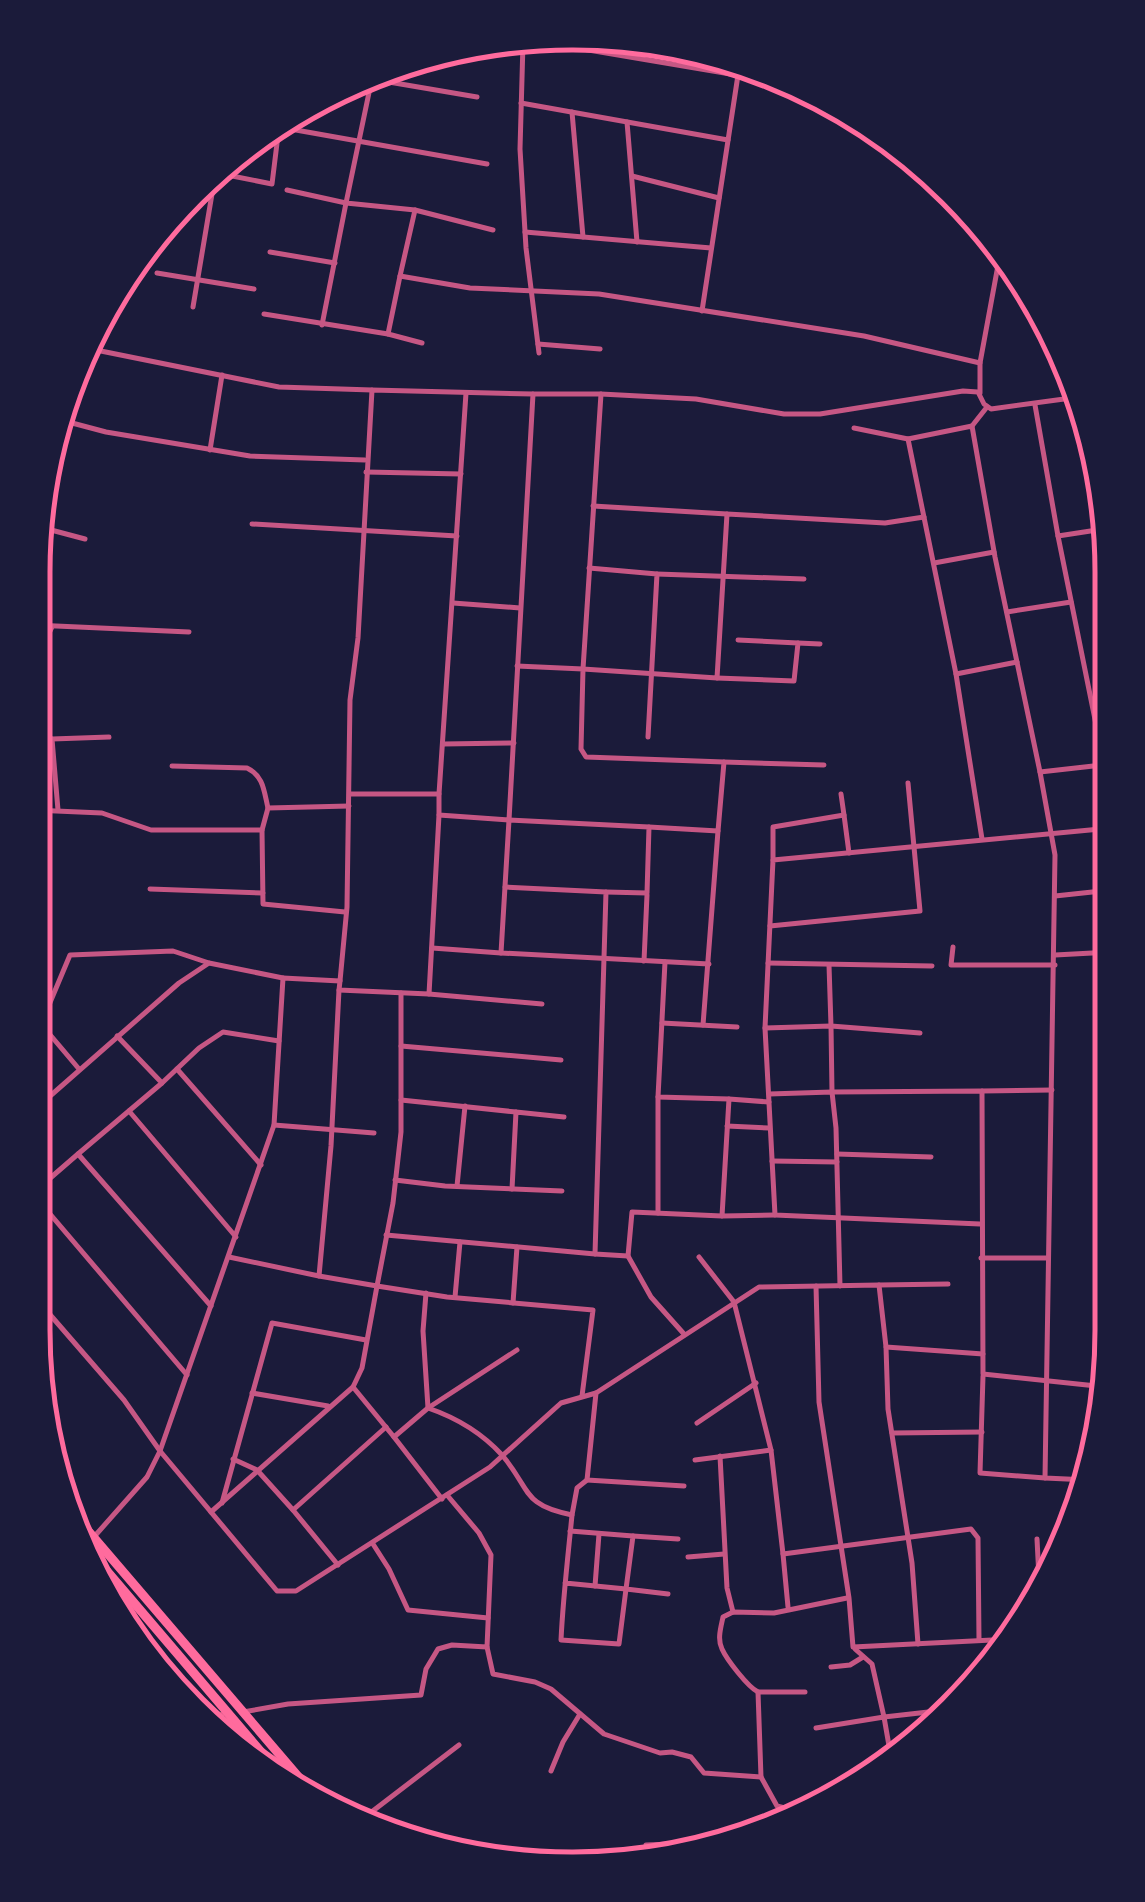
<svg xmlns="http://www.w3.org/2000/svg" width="1145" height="1902" viewBox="0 0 1145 1902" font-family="'PT Sans Narrow',sans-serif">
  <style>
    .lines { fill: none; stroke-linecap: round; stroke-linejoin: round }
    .minor { stroke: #c65784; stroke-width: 5 }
    .primary { stroke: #ff6b9d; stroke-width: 9 }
    .rim { fill: none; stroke: #ff6b9d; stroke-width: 5 }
  </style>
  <rect width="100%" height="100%" fill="#1b1b3a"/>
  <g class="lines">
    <!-- minor -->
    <g class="minor">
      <polyline points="523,43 520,149 526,248 539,353"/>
      <polyline points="547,43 771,81"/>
      <polyline points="377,80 477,97"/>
      <polyline points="371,83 346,203 415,210 493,230"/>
      <polyline points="521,103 728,140"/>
      <polyline points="572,112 583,237"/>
      <polyline points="280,121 279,127 487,164"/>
      <polyline points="627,122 637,242"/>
      <polyline points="222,174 272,184 279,127"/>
      <polyline points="632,176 719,198"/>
      <polyline points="287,190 346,203 322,325"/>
      <polyline points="415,210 400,276 470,288 599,294 864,336 980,363"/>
      <polyline points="525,232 711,248"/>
      <polyline points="270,252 335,263"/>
      <polyline points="157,273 254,289"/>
      <polyline points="400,276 388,334 422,343"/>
      <polyline points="193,307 214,182"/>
      <polyline points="702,311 738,75"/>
      <polyline points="264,314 388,334"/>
      <polyline points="538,344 600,349"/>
      <polyline points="86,348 279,387 372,390"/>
      <polyline points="980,393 980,363 1001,249"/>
      <polyline points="533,394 601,394 696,399 784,414 820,414 963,391 978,392 984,404 991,409 1079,397"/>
      <polyline points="601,394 583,669 717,678 727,514 885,523 924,517"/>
      <polyline points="1035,405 1058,536 1110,528"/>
      <polyline points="57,419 106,432 250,456 365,460"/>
      <polyline points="972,426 987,407"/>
      <polyline points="854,428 908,439 972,426 995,557 1040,772"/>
      <polyline points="908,439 956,674 1017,662"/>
      <polyline points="210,450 222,375"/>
      <polyline points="366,472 461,474"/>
      <polyline points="593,506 727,514"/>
      <polyline points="252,524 457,536"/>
      <polyline points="36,526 85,539"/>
      <polyline points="1058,536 1104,764"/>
      <polyline points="934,563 994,552"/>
      <polyline points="589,568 657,574 648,737"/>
      <polyline points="657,574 804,579"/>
      <polyline points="453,603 520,608"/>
      <polyline points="1007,612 1071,602"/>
      <polyline points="34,625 189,632"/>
      <polyline points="798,643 820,644"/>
      <polyline points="34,664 52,627"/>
      <polyline points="517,666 583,669 581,749 586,757 724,762 718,831 649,827"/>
      <polyline points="956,674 982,839"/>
      <polyline points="717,678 794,681 798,643 738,640"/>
      <polyline points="33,738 52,739 58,810"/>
      <polyline points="52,739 109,737"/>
      <polyline points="443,744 514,743"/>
      <polyline points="724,762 824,765"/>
      <path d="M172 766 247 768C264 776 264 792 268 808"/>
      <polyline points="439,794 466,393"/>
      <polyline points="841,794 844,815"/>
      <polyline points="33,810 102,813 151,830 262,830 268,808 349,806"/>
      <polyline points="1111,828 773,860 765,1028 831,1026 832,1092 982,1091 983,1374 1106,1387 1111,1336"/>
      <polyline points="262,830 263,904 345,912"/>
      <polyline points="773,860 773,827 844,815 849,853"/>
      <polyline points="505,887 606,892 595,1254 628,1256"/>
      <polyline points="150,889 263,893"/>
      <polyline points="606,892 647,893 649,827 509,820 501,953 709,964"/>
      <polyline points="1055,896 1111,890"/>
      <polyline points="770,926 920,911 908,783"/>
      <polyline points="953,947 951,965 1055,965"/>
      <polyline points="432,948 501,953"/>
      <polyline points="1055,955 1111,952"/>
      <polyline points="644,961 647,895"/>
      <polyline points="665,962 658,1097 729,1099"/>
      <polyline points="768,963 932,966"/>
      <polyline points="829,965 831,1026 920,1033"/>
      <polyline points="340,981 339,990 429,994 439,815"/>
      <polyline points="429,994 542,1004"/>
      <polyline points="662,1023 737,1027"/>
      <polyline points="703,1025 718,831"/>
      <polyline points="765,1028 775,1215 980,1224"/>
      <polyline points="401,1046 561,1060"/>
      <polyline points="79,1069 41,1024 70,955 173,951 209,963"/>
      <polyline points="177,1069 261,1165"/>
      <polyline points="162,1083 199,1048 223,1032 279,1041"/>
      <polyline points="982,1091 1052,1090"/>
      <polyline points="769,1094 832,1092 836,1128 840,1286"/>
      <polyline points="401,1100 516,1112"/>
      <polyline points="769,1102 729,1099 722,1216 775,1215"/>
      <polyline points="33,1111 179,983 209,963 283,978"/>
      <polyline points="129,1111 236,1237"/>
      <polyline points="274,1125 374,1133"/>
      <polyline points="727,1126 769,1128"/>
      <polyline points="78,1154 162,1083 117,1036"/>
      <polyline points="837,1154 931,1157"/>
      <polyline points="772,1161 837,1162"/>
      <polyline points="395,1180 445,1186 562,1191"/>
      <polyline points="457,1186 465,1106"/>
      <polyline points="512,1189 516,1112 564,1117"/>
      <polyline points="33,1193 78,1154 211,1306"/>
      <polyline points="33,1194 187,1375"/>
      <polyline points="658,1213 658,1097"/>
      <polyline points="386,1235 595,1254"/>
      <polyline points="229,1257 319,1276 331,1146 339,990"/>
      <polyline points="981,1258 1048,1258"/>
      <polyline points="319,1276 377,1286 393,1203 401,1132 401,993"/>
      <polyline points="879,1285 948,1284"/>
      <polyline points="816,1286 819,1402 849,1598 853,1647 1012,1639"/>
      <path d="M426 1293 423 1331 428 1408C457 1418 481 1432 502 1455 531 1489 521 1505 572 1515L577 1488 587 1480"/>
      <polyline points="33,1295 124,1400 160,1451"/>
      <polyline points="455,1297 460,1242"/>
      <polyline points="513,1303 517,1247"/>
      <polyline points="684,1334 651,1297 628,1256 632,1212 722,1216"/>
      <polyline points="886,1347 888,1409 912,1563 918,1644"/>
      <polyline points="983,1376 980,1473 1045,1478"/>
      <polyline points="252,1393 328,1406"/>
      <polyline points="596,1393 587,1480 684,1486"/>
      <polyline points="697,1423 756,1383"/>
      <polyline points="892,1433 982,1432"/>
      <polyline points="394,1437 353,1387 362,1368 377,1286 447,1297 593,1310 582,1396"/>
      <polyline points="771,1450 783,1554 971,1529 978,1538 979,1640"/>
      <polyline points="160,1451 274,1125 283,978 340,981 347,907 350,700 358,638 372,390 533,394 509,820 439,815 439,794 349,794"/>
      <polyline points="720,1456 727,1588 733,1612"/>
      <polyline points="233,1459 257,1470 293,1510"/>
      <polyline points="695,1460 771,1450 734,1302 699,1257"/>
      <polyline points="1088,1480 1045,1478 1055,855 1040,772 1111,764"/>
      <polyline points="442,1499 394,1437 428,1408 517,1350"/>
      <polyline points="222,1503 272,1323 366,1340"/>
      <polyline points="211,1512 353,1387"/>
      <polyline points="570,1531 633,1536 626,1589 668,1594"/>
      <polyline points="633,1536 678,1539"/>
      <polyline points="93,1538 147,1477 160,1451 277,1591 296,1591 490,1467 561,1403 596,1393 759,1287 879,1285 886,1347 983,1354"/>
      <polyline points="1037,1539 1039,1578"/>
      <polyline points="373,1544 389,1569 408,1610 488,1618"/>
      <polyline points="783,1554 788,1607"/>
      <polyline points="688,1557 724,1554"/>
      <polyline points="338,1565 293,1510 386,1427"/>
      <path d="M565 1583 626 1589 619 1644 561 1640C563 1598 568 1556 572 1515"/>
      <polyline points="595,1586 599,1534"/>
      <polyline points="1040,1592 1039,1578 1047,1577"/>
      <polyline points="487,1647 493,1674 535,1682 551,1689 604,1734 660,1753 672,1752 691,1757 704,1773 761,1777 777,1806 800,1812"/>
      <polyline points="855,1649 872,1664 884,1717 946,1710"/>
      <polyline points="831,1667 850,1665 863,1657"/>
      <path d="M758 1692C748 1687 727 1660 722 1649 717 1639 721 1627 723 1617L733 1612 774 1613 847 1598"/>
      <polyline points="243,1712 288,1704 421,1695 426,1669 438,1649 452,1645 487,1647 491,1555 479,1533 447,1495"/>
      <polyline points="212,1726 226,1710"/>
      <polyline points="816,1728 884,1717 892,1763"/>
      <polyline points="551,1771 563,1742 580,1714"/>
      <polyline points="761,1777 758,1692 805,1692"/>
      <polyline points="361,1820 459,1745"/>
      <polyline points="646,1845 746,1841"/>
    </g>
    <!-- primary -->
    <g class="primary">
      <polyline points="60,1498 314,1795"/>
      <polyline points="83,1543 285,1780"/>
    </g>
  </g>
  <!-- crop -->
  <path d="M0 0H1145V1902H0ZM572 50H573A522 522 0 0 1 1095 572V1330A522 522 0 0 1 573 1852H572A522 522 0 0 1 50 1330V572A522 522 0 0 1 572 50Z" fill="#1b1b3a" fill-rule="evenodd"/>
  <path class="rim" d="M572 50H573A522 522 0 0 1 1095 572V1330A522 522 0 0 1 573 1852H572A522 522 0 0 1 50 1330V572A522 522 0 0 1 572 50Z"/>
</svg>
